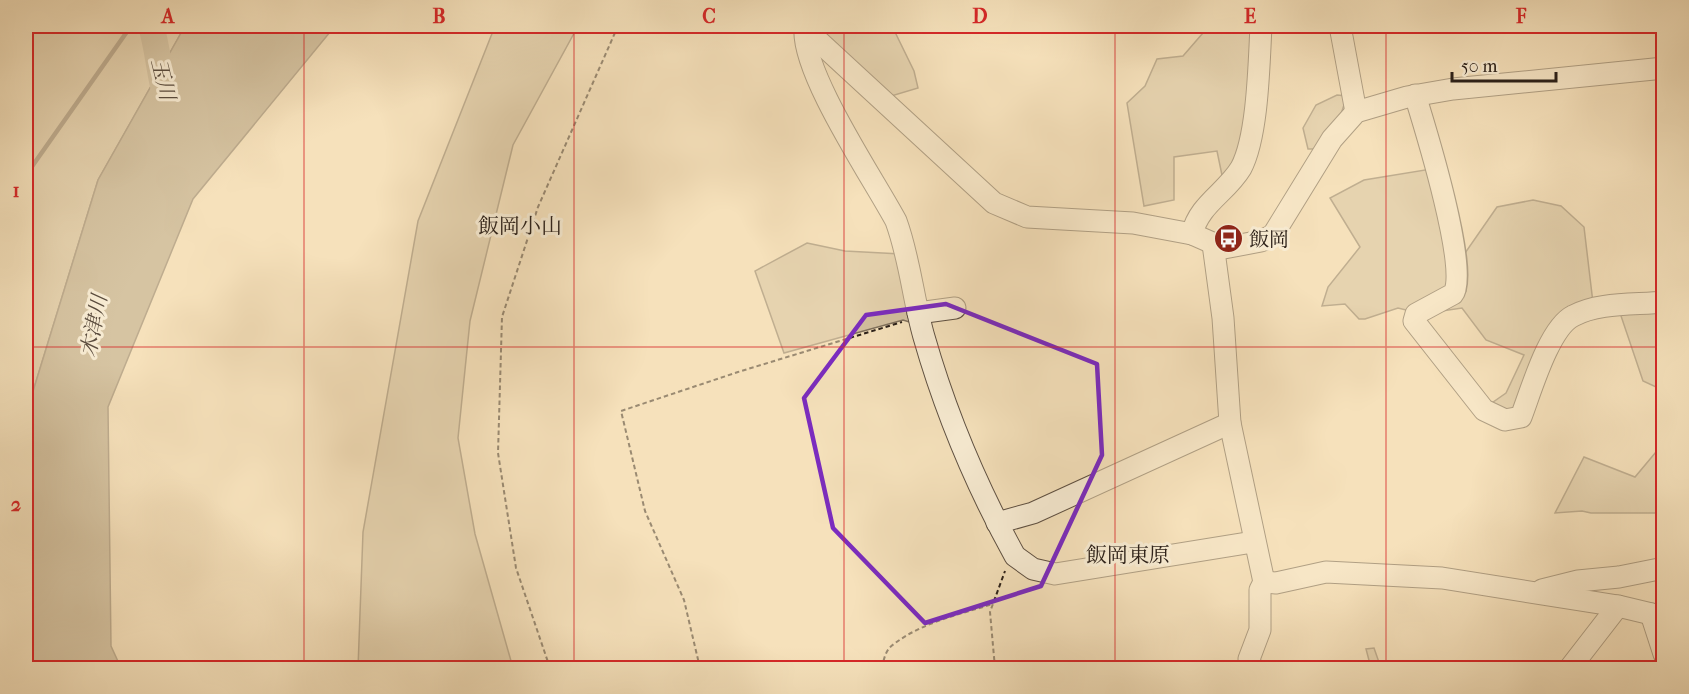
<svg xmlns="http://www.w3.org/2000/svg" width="1689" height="694" viewBox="0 0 1689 694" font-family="'IM FELL French Canon','Noto Serif JP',serif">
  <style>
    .green { fill: #d3c09f; stroke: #7f705c; stroke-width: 1.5 }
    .water { fill: #b09f84; stroke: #7b6c59; stroke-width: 1.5 }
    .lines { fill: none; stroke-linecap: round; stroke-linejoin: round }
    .stream { stroke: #7b6c59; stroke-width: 4.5 }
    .river { stroke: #b09f84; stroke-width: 26 }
    .minor-casing { stroke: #5e5042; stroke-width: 23 }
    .path { stroke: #2b2019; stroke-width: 2; stroke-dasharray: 4.5 3; stroke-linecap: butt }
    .minor { stroke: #f8ecd3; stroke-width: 21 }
    .marked { fill: none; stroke: #7b2cbf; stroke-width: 4.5; stroke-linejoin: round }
    .grid { fill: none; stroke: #d62828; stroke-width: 1.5; stroke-opacity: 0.55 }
    .labels { text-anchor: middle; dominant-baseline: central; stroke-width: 6; stroke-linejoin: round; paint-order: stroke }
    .poi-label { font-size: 20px; fill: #2b2019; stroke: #f8ecd3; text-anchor: start }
    .water-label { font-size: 21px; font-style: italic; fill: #5a4c3e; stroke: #f8ecd3 }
    .neighbourhood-label { font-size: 21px; fill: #2b2019; stroke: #f8ecd3 }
    .neatline { fill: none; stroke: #d62828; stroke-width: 2 }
    .grid-label { font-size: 20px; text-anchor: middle; font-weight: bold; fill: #d62828 }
  </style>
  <rect width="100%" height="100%" fill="#f5e1bb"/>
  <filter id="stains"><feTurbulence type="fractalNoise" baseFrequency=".00333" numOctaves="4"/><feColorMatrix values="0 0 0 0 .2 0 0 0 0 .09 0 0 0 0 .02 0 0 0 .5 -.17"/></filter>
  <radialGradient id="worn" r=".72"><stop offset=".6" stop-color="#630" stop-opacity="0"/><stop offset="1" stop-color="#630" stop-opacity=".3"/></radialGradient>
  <!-- green -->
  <g class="green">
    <polygon points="26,26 185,26 98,180 26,414"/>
    <polygon points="495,26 578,26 513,145 470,321 458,438 475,534 513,668 358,668 363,532 418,221"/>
    <polygon points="812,26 892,26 914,71 918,88 888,97"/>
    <polygon points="1209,26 1257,26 1242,151 1223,180 1217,151 1174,157 1174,200 1144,206 1127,103 1145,86 1157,59 1183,56"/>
    <polygon points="1337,95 1347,96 1340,117 1319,149 1308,149 1303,128 1316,105"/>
    <polygon points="1431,169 1453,283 1410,311 1398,308 1365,319 1359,319 1345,304 1322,306 1328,287 1360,247 1330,198 1364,180"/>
    <polygon points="1533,200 1561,206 1584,227 1593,303 1561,317 1515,411 1486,407 1506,393 1524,355 1486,340 1462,308 1435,312 1463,296 1466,291 1463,256 1497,207"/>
    <polygon points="807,243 845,251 901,254 916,324 903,320 784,353 755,271"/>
    <polygon points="1663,308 1663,385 1656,387 1643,381 1620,313"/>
    <polygon points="1661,446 1664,446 1663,513 1591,513 1582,511 1555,513 1584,457 1635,477"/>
    <polygon points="1374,648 1381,668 1371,668 1366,649"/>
  </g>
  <!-- water -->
  <polygon class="water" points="185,26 335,26 193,199 108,407 111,646 121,668 26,668 26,414 98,180"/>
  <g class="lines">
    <!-- stream -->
    <polyline class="stream" points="26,175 131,26"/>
    <!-- river -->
    <path class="river" d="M151 26C159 52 159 79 168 104"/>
    <defs>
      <g id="minor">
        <polyline points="802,26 994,203 1027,217 1133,223 1192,234 1224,248 1261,241 1273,235 1332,139 1356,112 1407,97 1453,89 1664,68"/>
        <polyline points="1340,26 1356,112"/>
        <path d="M805 28C801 72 873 178 896 221 910 259 913 299 924 337 946 414 977 487 1015 556L1033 569 1055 574 1253 542"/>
        <path d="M1415 95C1424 124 1471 275 1453 294L1416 314 1414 321 1484 410 1505 420 1521 417C1531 391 1549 328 1573 316 1598 302 1635 305 1664 302"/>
        <path d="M1192 234C1199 204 1226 193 1241 168 1258 136 1259 63 1261 26"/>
        <polyline points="1213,244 1223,318 1230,423 1264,582 1260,590 1260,630 1249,659 1252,668"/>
        <polyline points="918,313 955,308"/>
        <polyline points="997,523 1033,513 1230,423"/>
        <polyline points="1264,582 1276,583 1326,572 1442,578 1618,606 1664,617"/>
        <polyline points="1542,590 1578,581 1619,577 1664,568"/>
        <polyline points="1651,614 1664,654"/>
        <polyline points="1570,668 1618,606"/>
      </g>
    </defs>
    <!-- minor casing -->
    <use href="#minor" class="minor-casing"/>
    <!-- path -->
    <g class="path">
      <polyline points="550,668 516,568 498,453 502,317 538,207 618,26"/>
      <polyline points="700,668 684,600 645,511 621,411 738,372 902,322"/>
      <path d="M882 668C884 659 885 650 894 644 921 623 960 614 993 604"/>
      <polyline points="995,668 990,612 1005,571"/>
    </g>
    <!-- minor -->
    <use href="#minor" class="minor"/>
  </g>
  <!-- marked area -->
  <path d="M0 0H1689V694H0ZM946 304 1097 364 1102 455 1041 586 925 623 833 528 804 398 866 315Z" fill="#f5e1bb" fill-opacity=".55" fill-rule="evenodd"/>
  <path class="marked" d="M946 304 1097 364 1102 455 1041 586 925 623 833 528 804 398 866 315Z"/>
  <!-- grid -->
  <path class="grid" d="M304 26V668M574 26V668M844 26V668M1115 26V668M1386 26V668M26 347H1664"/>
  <!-- icons -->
  <defs>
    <symbol id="bus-disc" viewBox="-11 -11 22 22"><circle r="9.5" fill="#8f2418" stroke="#f8ecd3"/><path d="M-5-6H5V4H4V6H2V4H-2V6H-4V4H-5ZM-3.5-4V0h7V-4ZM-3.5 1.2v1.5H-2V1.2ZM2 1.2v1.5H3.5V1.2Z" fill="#fff"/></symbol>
  </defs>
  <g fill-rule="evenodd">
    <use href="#bus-disc" x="1212" y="222" width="33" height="33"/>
  </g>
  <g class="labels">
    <!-- poi labels -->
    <g class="poi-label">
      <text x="1249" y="239">飯岡</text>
    </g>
    <!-- water labels -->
    <g class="water-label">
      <text transform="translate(163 79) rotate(76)">玉川</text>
      <text transform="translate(94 326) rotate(-79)">木津川</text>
    </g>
    <!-- neighbourhood labels -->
    <g class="neighbourhood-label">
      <text x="520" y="226">飯岡小山</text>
      <text x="1128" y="555">飯岡東原</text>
    </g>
  </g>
  <!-- margin -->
  <rect width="1689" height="694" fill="none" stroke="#f5e1bb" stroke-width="66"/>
  <!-- scale -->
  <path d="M1452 72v9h104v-9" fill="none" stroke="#2b2019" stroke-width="3"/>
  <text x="1461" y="72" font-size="18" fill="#2b2019" stroke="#f8ecd3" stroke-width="4.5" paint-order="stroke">50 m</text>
  <rect x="33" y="33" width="1623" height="628" class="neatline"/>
  <g class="grid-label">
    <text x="168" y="23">A</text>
    <text x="439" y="23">B</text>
    <text x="709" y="23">C</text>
    <text x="980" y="23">D</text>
    <text x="1250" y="23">E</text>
    <text x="1521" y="23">F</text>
    <text x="16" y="197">1</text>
    <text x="16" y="511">2</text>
  </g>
  <rect width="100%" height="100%" filter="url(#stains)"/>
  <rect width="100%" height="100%" fill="url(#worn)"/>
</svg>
